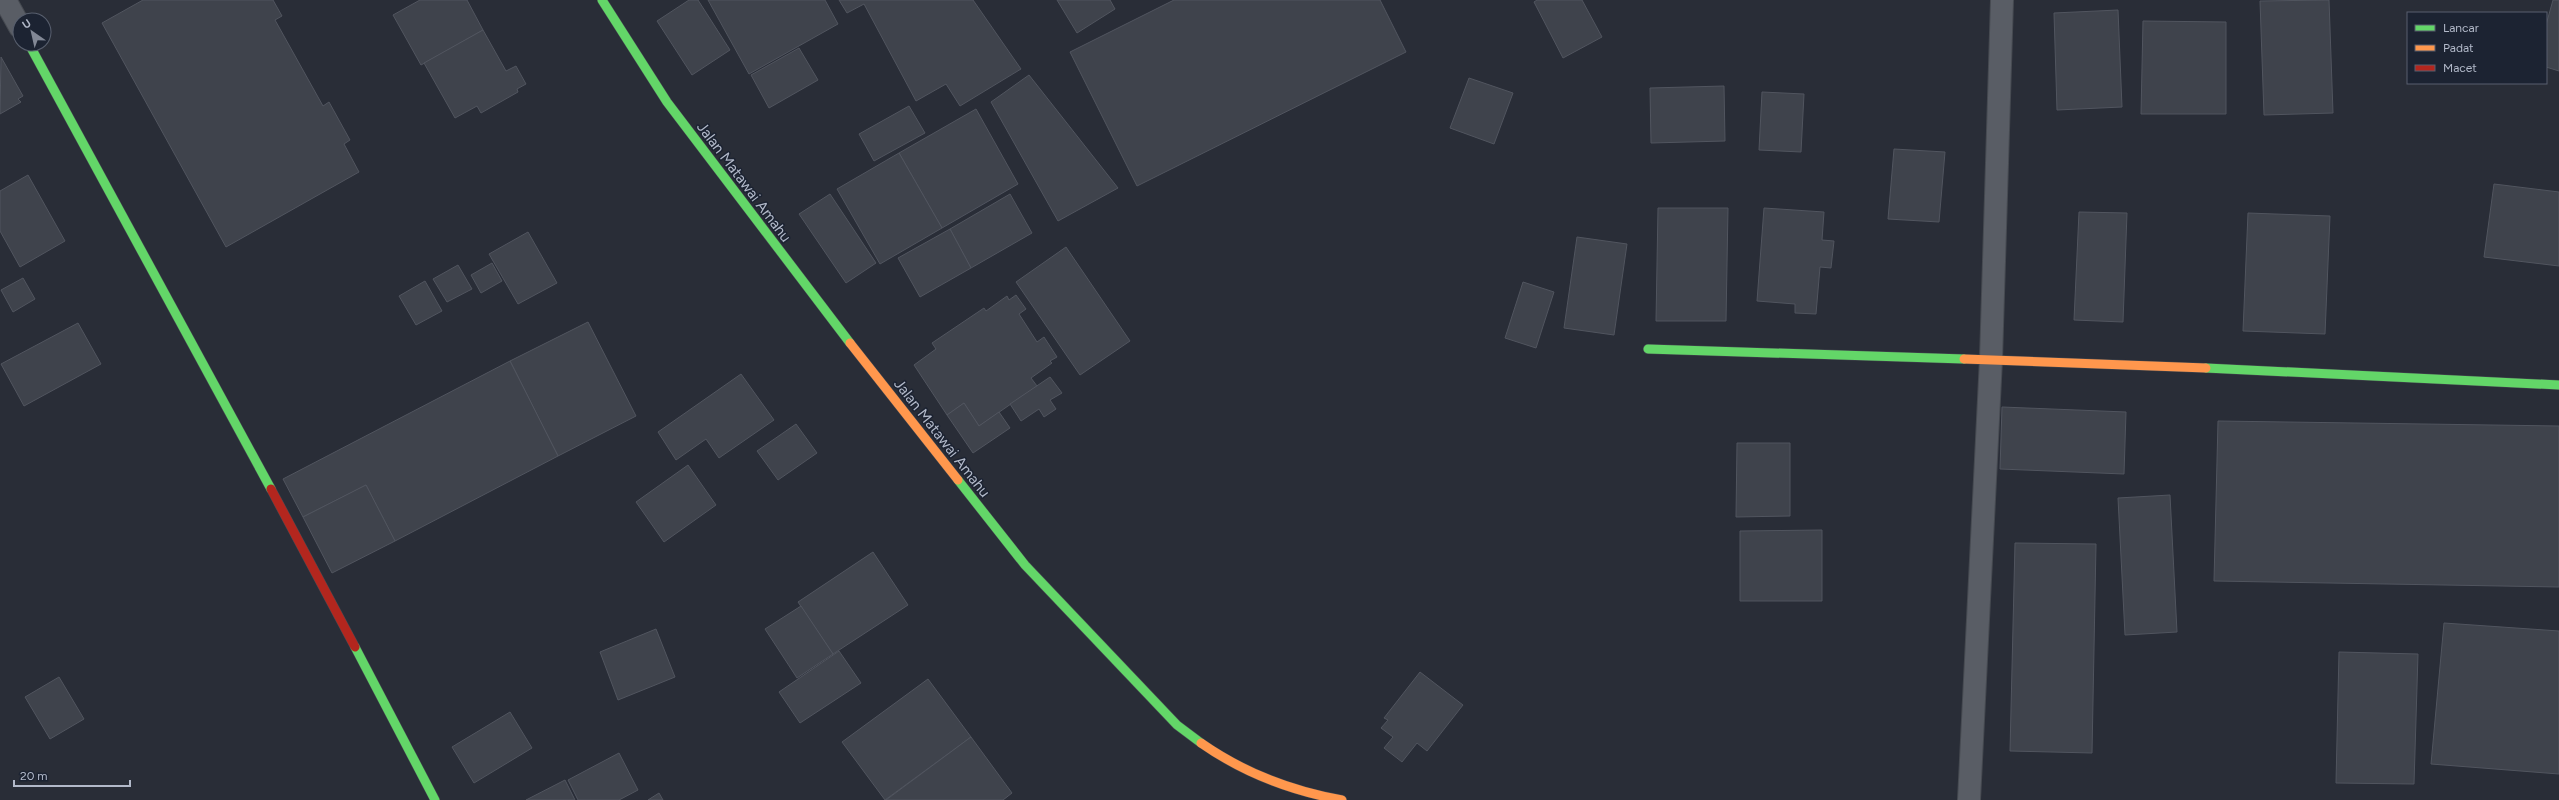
<svg xmlns="http://www.w3.org/2000/svg" width="2559" height="800" viewBox="0 0 2559 800" font-family="Figtree,sans-serif">
  <style>
    .building { fill: #3f434c; stroke: #51555f }
    .lines { fill: none; stroke-linecap: round; stroke-linejoin: round }
    .street-casing { stroke: #464a51; stroke-width: 24 }
    .fast-casing { stroke: #464a51; stroke-width: 10 }
    .slow-casing { stroke: #464a51; stroke-width: 10 }
    .jam-casing { stroke: #464a51; stroke-width: 10 }
    .street { stroke: #595d65; stroke-width: 22 }
    .fast { stroke: #63d668; stroke-width: 9 }
    .slow { stroke: #ff974d; stroke-width: 9 }
    .jam { stroke: #b3261e; stroke-width: 9 }
    .labels { text-anchor: middle; dominant-baseline: central; stroke-width: 3; stroke-linejoin: round; paint-order: stroke }
    .street-label { font-size: 15px; fill: #b2b9c9; stroke: #1c2332 }
  </style>
  <rect width="100%" height="100%" fill="#292d37"/>
  <!-- building -->
  <g class="building">
    <polygon points="143,0 273,0 282,16 275,20 323,106 329,102 350,140 344,144 359,172 226,247 102,23"/>
    <polygon points="420,0 467,0 483,30 421,65 393,15"/>
    <polygon points="689,0 698,0 730,50 692,75 657,21"/>
    <polygon points="708,0 825,0 838,24 749,74"/>
    <polygon points="839,0 973,0 1021,69 960,106 946,84 916,101 864,4 847,13"/>
    <polygon points="1057,0 1110,0 1115,9 1077,33"/>
    <polygon points="1174,0 1380,0 1406,52 1137,186 1070,52"/>
    <polygon points="1537,0 1582,0 1602,37 1563,58 1534,2"/>
    <polygon points="2329,0 2333,113 2264,115 2260,1"/>
    <polygon points="2553,0 2559,0 2559,71 2546,67 2546,25"/>
    <polygon points="2118,10 2122,107 2057,110 2054,13"/>
    <polygon points="2143,21 2226,22 2226,114 2141,114"/>
    <polygon points="483,30 506,71 516,66 526,84 517,89 518,92 481,113 477,106 455,118 424,63"/>
    <polygon points="799,48 818,80 769,108 751,75"/>
    <polygon points="1,57 23,96 18,99 21,102 0,114"/>
    <polygon points="1029,75 1118,188 1058,221 991,102"/>
    <polygon points="1469,78 1513,93 1494,144 1450,128"/>
    <polygon points="1724,86 1725,141 1651,143 1650,88"/>
    <polygon points="1762,92 1804,94 1801,152 1759,150"/>
    <polygon points="909,106 925,133 874,161 859,134"/>
    <polygon points="976,109 1018,184 942,228 899,153"/>
    <polygon points="1894,149 1945,152 1939,222 1888,219"/>
    <polygon points="899,153 942,228 880,264 837,189"/>
    <polygon points="28,175 65,241 20,267 0,231 0,191"/>
    <polygon points="2494,184 2559,192 2559,266 2484,257"/>
    <polygon points="830,194 876,263 846,283 799,214"/>
    <polygon points="1010,194 1032,233 971,268 950,229"/>
    <polygon points="1658,208 1728,208 1726,321 1656,321"/>
    <polygon points="1764,208 1824,212 1822,240 1834,241 1831,268 1820,267 1816,314 1795,313 1795,304 1757,301"/>
    <polygon points="2079,212 2127,213 2123,322 2074,320"/>
    <polygon points="2248,213 2330,216 2325,334 2243,331"/>
    <polygon points="950,229 971,268 920,297 898,258"/>
    <polygon points="528,232 557,283 518,304 489,254"/>
    <polygon points="1577,237 1627,244 1614,335 1564,328"/>
    <polygon points="1066,247 1130,341 1080,375 1016,282"/>
    <polygon points="492,263 502,281 481,293 471,275"/>
    <polygon points="458,265 472,289 447,302 433,279"/>
    <polygon points="23,278 35,299 13,312 1,290"/>
    <polygon points="425,281 442,311 416,325 399,296"/>
    <polygon points="1523,282 1554,292 1536,348 1505,338"/>
    <polygon points="1016,295 1026,309 1019,314 1037,342 1044,337 1057,357 1050,361 1052,363 1031,378 1037,386 979,426 964,403 947,415 914,365 936,349 932,343 984,308 986,311 1007,296 1009,300"/>
    <polygon points="588,322 636,416 558,456 510,361"/>
    <polygon points="78,323 101,364 24,406 1,364"/>
    <polygon points="510,361 558,456 395,541 366,485 303,517 283,479"/>
    <polygon points="741,374 774,420 719,458 706,439 676,460 658,432"/>
    <polygon points="1050,377 1062,393 1050,400 1056,409 1044,417 1039,409 1021,421 1010,404"/>
    <polygon points="964,403 979,426 999,412 1010,428 973,453 947,415"/>
    <polygon points="2002,407 2126,412 2124,474 2000,469"/>
    <polygon points="2218,421 2559,426 2559,587 2214,581"/>
    <polygon points="796,424 817,453 778,480 757,451"/>
    <polygon points="1737,443 1790,443 1790,516 1736,517"/>
    <polygon points="688,465 716,505 664,542 636,502"/>
    <polygon points="366,485 395,541 332,573 303,517"/>
    <polygon points="2170,495 2177,632 2125,635 2118,498"/>
    <polygon points="1822,530 1822,601 1740,601 1740,531"/>
    <polygon points="2015,543 2096,544 2092,753 2010,751"/>
    <polygon points="873,552 908,605 833,654 798,602"/>
    <polygon points="801,606 833,654 797,678 765,629"/>
    <polygon points="2444,623 2559,631 2559,774 2431,764"/>
    <polygon points="656,629 675,677 618,700 600,652"/>
    <polygon points="839,651 861,683 800,723 779,692"/>
    <polygon points="2339,652 2418,654 2414,784 2336,783"/>
    <polygon points="1420,672 1463,705 1427,751 1417,743 1402,762 1384,748 1393,737 1381,728 1388,720 1384,718"/>
    <polygon points="59,677 84,719 50,739 25,697"/>
    <polygon points="928,679 971,737 885,800 842,742"/>
    <polygon points="510,712 532,748 474,783 452,747"/>
    <polygon points="971,737 1012,793 1003,800 886,800"/>
    <polygon points="619,753 638,790 619,800 578,800 568,780"/>
    <polygon points="565,780 575,800 526,800"/>
    <polygon points="659,793 663,800 648,800"/>
  </g>
  <g class="lines">
    <defs>
      <g id="street">
        <polyline points="5,0 20,27"/>
        <polyline points="1969,800 1991,359 2002,0"/>
      </g>
      <g id="fast">
        <polyline points="602,0 667,102 850,343"/>
        <polyline points="29,44 271,489"/>
        <polyline points="1648,349 1964,359"/>
        <polyline points="2206,368 2559,385"/>
        <polyline points="958,480 1025,565 1177,725 1201,743"/>
        <polyline points="355,647 435,800"/>
      </g>
      <g id="slow">
        <polyline points="850,343 958,480"/>
        <polyline points="1964,359 2206,368"/>
        <path d="M1201 743C1244 773 1291 791 1342 800"/>
      </g>
      <polyline id="jam" points="271,489 355,647"/>
    </defs>
    <!-- street casing -->
    <use href="#street" class="street-casing"/>
    <!-- fast casing -->
    <use href="#fast" class="fast-casing"/>
    <!-- slow casing -->
    <use href="#slow" class="slow-casing"/>
    <!-- jam casing -->
    <use href="#jam" class="jam-casing"/>
    <!-- street -->
    <use href="#street" class="street"/>
    <!-- fast -->
    <use href="#fast" class="fast"/>
    <!-- slow -->
    <use href="#slow" class="slow"/>
    <!-- jam -->
    <use href="#jam" class="jam"/>
  </g>
  <g class="labels">
    <!-- street labels -->
    <g class="street-label">
      <text transform="translate(744 182) rotate(53)">Jalan Matawai Amahu</text>
      <text transform="translate(942 438) rotate(52)">Jalan Matawai Amahu</text>
    </g>
  </g>
  <!-- legend -->
  <rect x="2407" y="12" width="140" height="72" fill="#1c2332" stroke="#585f6e"/>
  <rect x="2415" y="25" width="20" height="6" fill="#63d668" stroke="#585f6e"/>
  <text x="2443" y="32" font-size="12" fill="#b2b9c9">Lancar</text>
  <rect x="2415" y="45" width="20" height="6" fill="#ff974d" stroke="#585f6e"/>
  <text x="2443" y="52" font-size="12" fill="#b2b9c9">Padat</text>
  <rect x="2415" y="65" width="20" height="6" fill="#b3261e" stroke="#585f6e"/>
  <text x="2443" y="72" font-size="12" fill="#b2b9c9">Macet</text>
  <!-- north arrow -->
  <g transform="translate(32 32) rotate(326)"><circle r="19" fill="#1c2332" stroke="#585f6e"/>
  <path d="M0-3L7 15L0 10L-7 15Z" fill="#828896"/>
  <text y="-6" font-size="11" font-weight="bold" text-anchor="middle" fill="#b2b9c9">U</text>
  </g>
  <!-- scale -->
  <path d="M14 780v6h116v-6" fill="none" stroke="#b2b9c9" stroke-width="2"/>
  <text x="20" y="780" font-size="12" fill="#b2b9c9" stroke="#1c2332" stroke-width="3" paint-order="stroke">20 m</text>
</svg>
